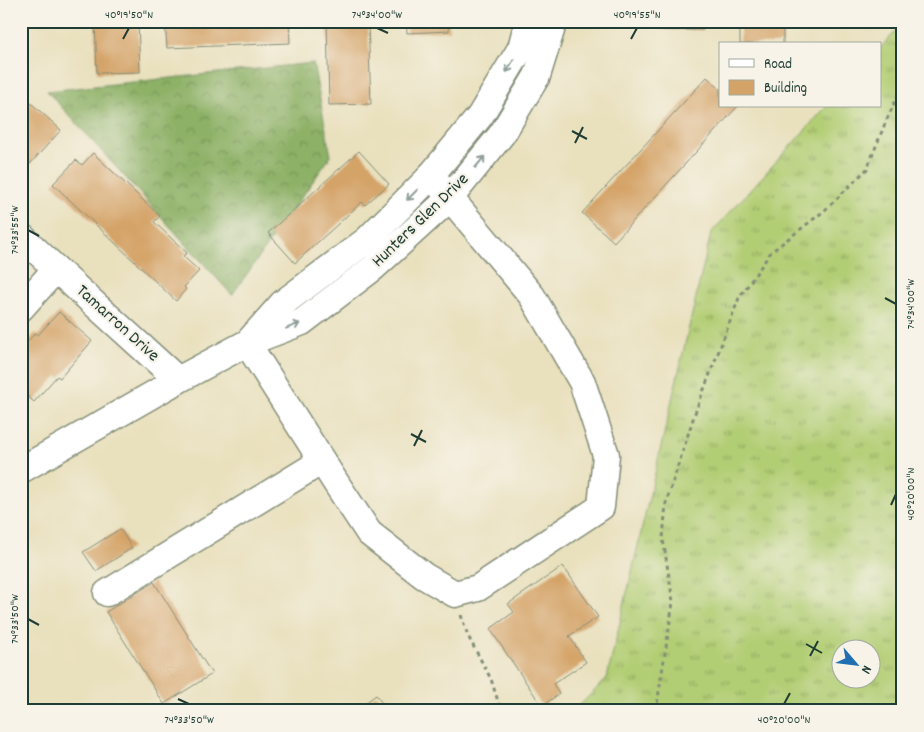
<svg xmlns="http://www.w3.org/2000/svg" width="924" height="732" viewBox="0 0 924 732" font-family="Dekko,sans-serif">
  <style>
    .grass { fill: url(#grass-tufts); stroke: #688654; fill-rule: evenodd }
    .forest { fill: url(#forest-crowns); stroke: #56774d }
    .building { fill: #d4a368 }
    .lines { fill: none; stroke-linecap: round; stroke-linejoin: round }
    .minor-casing { stroke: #848e78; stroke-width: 29 }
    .path { stroke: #848e78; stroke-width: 3; stroke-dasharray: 4 4; stroke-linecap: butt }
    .minor { stroke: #fff; stroke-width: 26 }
    .oneway { stroke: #8f9e9a }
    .ticks { fill: none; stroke: #1f3d34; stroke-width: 2 }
    .labels { text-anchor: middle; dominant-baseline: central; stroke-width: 4.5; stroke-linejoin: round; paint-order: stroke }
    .street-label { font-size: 18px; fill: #1f3d34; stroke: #f7f3e8 }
    .neatline { fill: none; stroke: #1f3d34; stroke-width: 2 }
    .ticks-label { font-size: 12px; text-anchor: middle; fill: #1f3d34 }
  </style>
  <defs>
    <pattern id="grass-tufts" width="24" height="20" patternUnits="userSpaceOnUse" patternTransform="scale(1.25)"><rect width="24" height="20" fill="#b2ce74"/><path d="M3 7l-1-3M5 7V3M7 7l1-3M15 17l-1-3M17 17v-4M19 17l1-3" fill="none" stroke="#90a860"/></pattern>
    <pattern id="forest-crowns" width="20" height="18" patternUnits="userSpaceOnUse" patternTransform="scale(1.25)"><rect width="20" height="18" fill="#8db166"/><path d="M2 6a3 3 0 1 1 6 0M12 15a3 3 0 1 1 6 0" fill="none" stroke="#739155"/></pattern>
  </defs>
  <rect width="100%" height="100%" fill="#f7f3e8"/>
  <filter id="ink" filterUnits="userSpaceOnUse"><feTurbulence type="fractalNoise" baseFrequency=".02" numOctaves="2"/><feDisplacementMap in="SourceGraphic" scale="10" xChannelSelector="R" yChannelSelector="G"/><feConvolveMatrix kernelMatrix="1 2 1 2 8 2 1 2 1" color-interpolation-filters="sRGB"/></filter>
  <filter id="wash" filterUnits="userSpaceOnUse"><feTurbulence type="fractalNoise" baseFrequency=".0096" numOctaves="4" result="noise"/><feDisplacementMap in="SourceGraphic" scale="20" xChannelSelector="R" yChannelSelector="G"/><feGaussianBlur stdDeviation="1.12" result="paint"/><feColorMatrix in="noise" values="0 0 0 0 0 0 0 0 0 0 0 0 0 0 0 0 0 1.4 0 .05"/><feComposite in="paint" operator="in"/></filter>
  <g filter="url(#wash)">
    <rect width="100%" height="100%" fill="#e9e0bd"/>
    <!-- grass -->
    <path class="grass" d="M903 24V711H574L607 678 711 233 827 106H880V48ZM842 650H872V680H842Z"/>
    <!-- forest -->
    <polygon class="forest" points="313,63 331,156 232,295 47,91"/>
    <g id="blocks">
      <!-- building -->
      <g class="building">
        <polygon points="95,21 138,21 140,72 97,73"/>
        <polygon points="165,21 289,21 290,43 167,48"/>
        <polygon points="327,21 368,21 371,104 329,105"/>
        <polygon points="406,21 449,21 449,31 407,33"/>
        <polygon points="660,21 702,21 703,30 660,30"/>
        <rect x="740" y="21" width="43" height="23"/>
        <polygon points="707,77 720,89 720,106 738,106 614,242 582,213"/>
        <polygon points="21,94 61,130 30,164 21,156"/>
        <polygon points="359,151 389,184 365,205 362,202 295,263 268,233"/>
        <polygon points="93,153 160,216 154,222 187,253 183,256 199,271 184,287 186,289 176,301 53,184 76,160 82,165"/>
        <polygon points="59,312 92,341 60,378 57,376 34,402 21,390 21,349 35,333 38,335"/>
        <polygon points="120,529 132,548 96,571 83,552"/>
        <polygon points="563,566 598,617 569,636 586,662 553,684 559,694 542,706 490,629 514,612 508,604"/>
        <polygon points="154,582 212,674 164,704 106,612"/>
        <polygon points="376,695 388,711 354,711"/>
      </g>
    </g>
  </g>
  <g filter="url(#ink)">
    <use href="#blocks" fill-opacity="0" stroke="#848e78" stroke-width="1"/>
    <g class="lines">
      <defs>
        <g id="minor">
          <polyline points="21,236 56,269 178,380"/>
          <polyline points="21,308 56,269"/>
          <polyline points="251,339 283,303 367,240 427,180 480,116 521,48 528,21"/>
          <polyline points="247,343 336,483 369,533 424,576 455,594 478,588 601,507 606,455 582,382 532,296 431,175"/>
          <polyline points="21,470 178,380 247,343 302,322 373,268 450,198 502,134 537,76 554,21"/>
          <polyline points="107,593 322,461"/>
        </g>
      </defs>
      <!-- minor casing -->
      <use href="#minor" class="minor-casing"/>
      <!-- path -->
      <g class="path">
        <polyline points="461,615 468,636 491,679 501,711"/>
        <polyline points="656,711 673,602 663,539 666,503 695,413 739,298 771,252 824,211 867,169 886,121 903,85"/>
        <polyline points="895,711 898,702 903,695"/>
      </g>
      <!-- minor -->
      <use href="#minor" class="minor"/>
    </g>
    <!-- one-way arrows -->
    <defs><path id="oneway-shaft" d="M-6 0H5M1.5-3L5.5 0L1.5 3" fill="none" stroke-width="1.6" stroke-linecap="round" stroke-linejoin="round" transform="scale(1.25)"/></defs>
    <g class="oneway">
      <use href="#oneway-shaft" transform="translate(510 66) rotate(120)"/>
      <use href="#oneway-shaft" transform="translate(480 162) rotate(-50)"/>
      <use href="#oneway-shaft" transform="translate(412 195) rotate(135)"/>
      <use href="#oneway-shaft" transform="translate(293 326) rotate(-21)"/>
    </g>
  </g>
  <!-- ticks -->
  <path class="ticks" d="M377 28 388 33M123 39 129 28M631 39 637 28M572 131 587 139M575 143 583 127M28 230 39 236M885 298 896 304M411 434 426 442M414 446 422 430M891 505 896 494M28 619 39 625M806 644 822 653M810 656 818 641M178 699 189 704M784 704 790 693"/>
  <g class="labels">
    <!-- street labels -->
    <g class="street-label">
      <text transform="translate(421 221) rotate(-44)">Hunters Glen Drive</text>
      <text transform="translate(117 324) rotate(42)">Tamarron Drive</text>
    </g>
  </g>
  <!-- margin -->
  <rect width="924" height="732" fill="none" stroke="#f7f3e8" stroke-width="55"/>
  <!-- legend -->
  <rect x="719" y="42" width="162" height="65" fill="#f7f3e8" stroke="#a1aaa0"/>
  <rect x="729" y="59" width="25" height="8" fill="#ffffff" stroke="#a1aaa0"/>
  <text x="764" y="68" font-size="15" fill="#1f3d34">Road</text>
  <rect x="729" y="80" width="25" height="15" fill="#d4a368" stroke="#a1aaa0"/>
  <text x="764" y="92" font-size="15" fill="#1f3d34">Building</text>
  <!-- north arrow -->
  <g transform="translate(856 664) rotate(118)"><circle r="24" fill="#f7f3e8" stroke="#a1aaa0"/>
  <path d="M0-4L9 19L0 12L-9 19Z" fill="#1f6fb2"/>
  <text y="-8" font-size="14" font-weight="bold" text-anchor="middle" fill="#1f3d34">N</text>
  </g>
  <rect x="28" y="28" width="868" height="676" class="neatline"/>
  <g class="ticks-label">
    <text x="129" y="18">40°19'50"N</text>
    <text x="377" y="18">74°34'00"W</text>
    <text x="637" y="18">40°19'55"N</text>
    <text transform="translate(14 230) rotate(-90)" y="4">74°33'55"W</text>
    <text transform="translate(910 304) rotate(-90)" y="4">74°34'00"W</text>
    <text transform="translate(910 494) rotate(-90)" y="4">40°20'00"N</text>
    <text transform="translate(14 619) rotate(-90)" y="4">74°33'50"W</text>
    <text x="189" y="723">74°33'50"W</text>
    <text x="784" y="723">40°20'00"N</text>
  </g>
</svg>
